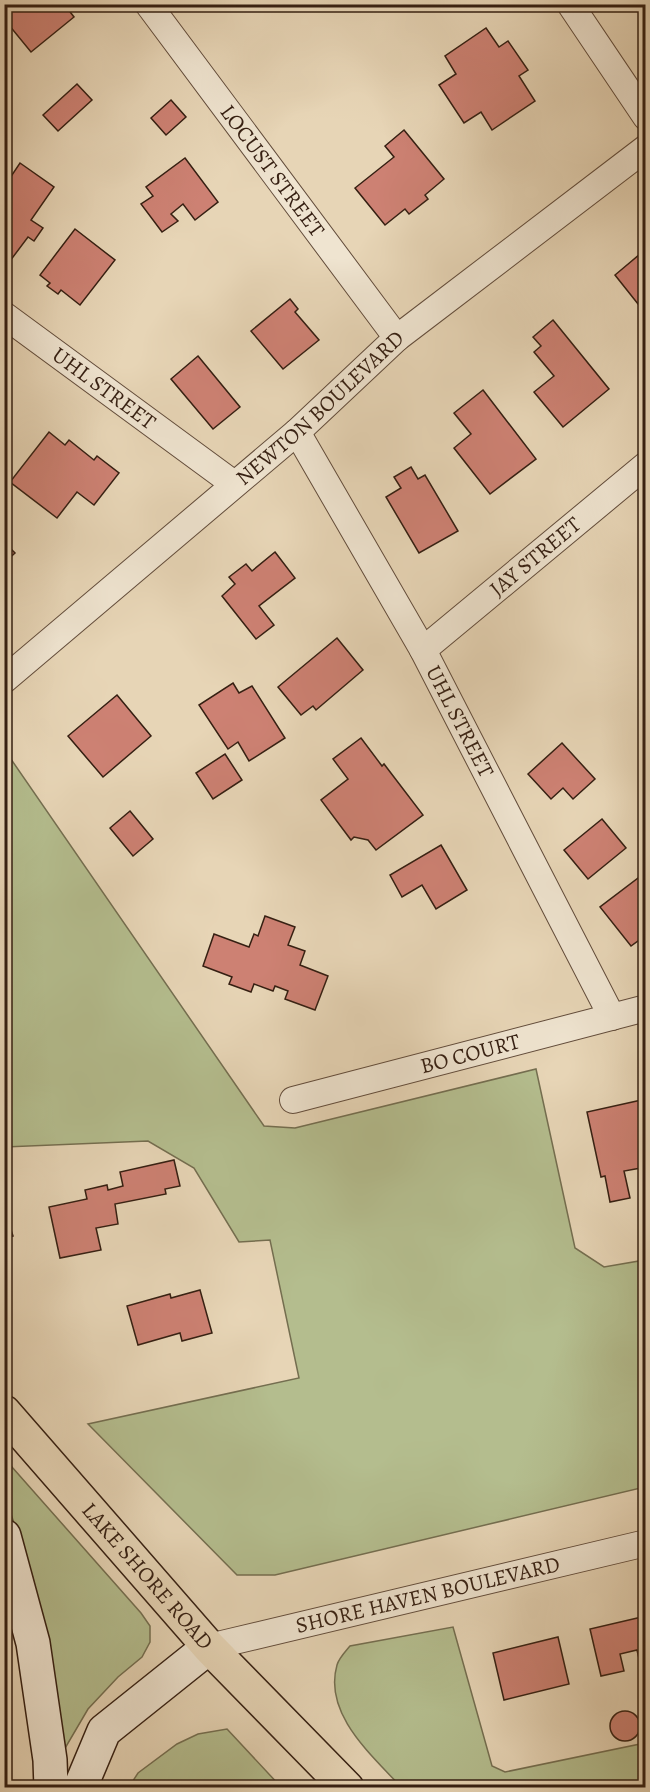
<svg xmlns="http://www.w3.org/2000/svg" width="650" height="1792" viewBox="0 0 650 1792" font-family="Alegreya,serif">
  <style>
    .green { fill: #b4bd8e; stroke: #746e50; stroke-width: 1.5 }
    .building { fill: #cd8173; stroke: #351f12; stroke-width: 1.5 }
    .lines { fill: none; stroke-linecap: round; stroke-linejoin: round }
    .street-casing { stroke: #624c3b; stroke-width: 28 }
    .secondary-casing { stroke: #351f12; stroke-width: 36 }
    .primary-casing { stroke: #351f12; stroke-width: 36 }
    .street { stroke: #efe4d0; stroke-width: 26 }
    .secondary { stroke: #efe4d0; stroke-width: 33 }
    .primary { stroke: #e7d5b6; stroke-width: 33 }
    .labels { text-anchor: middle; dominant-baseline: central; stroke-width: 4.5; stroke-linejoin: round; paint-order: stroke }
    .street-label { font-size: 22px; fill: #351f12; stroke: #efe4d0 }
  </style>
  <rect width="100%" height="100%" fill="#e7d5b6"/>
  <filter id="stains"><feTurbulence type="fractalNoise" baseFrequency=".00333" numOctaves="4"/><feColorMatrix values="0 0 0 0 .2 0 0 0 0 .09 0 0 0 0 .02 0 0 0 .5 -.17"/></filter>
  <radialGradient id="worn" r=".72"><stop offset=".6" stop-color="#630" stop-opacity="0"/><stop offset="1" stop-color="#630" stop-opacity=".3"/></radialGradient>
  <!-- green -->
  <g class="green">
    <polygon points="4,749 264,1126 295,1128 536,1069 575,1248 604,1267 645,1260 645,1487 275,1575 237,1575 88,1424 299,1378 270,1240 239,1242 194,1168 148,1141 5,1147"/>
    <polygon points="4,1458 141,1613 150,1626 150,1642 142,1657 118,1677 88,1709 64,1750 49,1643 32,1575 5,1497"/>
    <path d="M453 1627 492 1766 505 1772 645 1743V1787H401C372 1755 323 1714 337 1665 339 1658 346 1651 350 1646Z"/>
    <polygon points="227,1729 281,1787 129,1787 138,1773 177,1744 198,1734"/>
  </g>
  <!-- building -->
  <g class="building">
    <polygon points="4,4 64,4 74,17 31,52 4,19"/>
    <polygon points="486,28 499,47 508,41 528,70 519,76 535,101 492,130 481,112 464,123 439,85 456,74 445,56"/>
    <polygon points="77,84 92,100 58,131 43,115"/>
    <polygon points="171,100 186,117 166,135 151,118"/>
    <polygon points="404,130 444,179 425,195 428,199 409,214 405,209 385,225 355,188 394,157 385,146"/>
    <polygon points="185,158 218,202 195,220 183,204 171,214 178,221 162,232 141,204 153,196 146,187"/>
    <polygon points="20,163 54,187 31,220 43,228 34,241 28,237 10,261 4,257 4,174 10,178"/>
    <polygon points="75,229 115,260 80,305 61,290 58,294 47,286 50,283 40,275"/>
    <polygon points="646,249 646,298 638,304 615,275"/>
    <polygon points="290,299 298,309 295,312 319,340 283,369 251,331"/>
    <polygon points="553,320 609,389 563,427 534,392 554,376 534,352 541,346 533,337"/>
    <polygon points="198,356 240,407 213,429 171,379"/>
    <polygon points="483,390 536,459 490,494 454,448 471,434 454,413"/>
    <polygon points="49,432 65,445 69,440 94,460 97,456 119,473 94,505 77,492 57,518 10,482"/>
    <polygon points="411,467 418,479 425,475 458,531 419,553 386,497 401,488 394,477"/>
    <polygon points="4,542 15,553 4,563"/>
    <polygon points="275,552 295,578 259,606 274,625 256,639 222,596 235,584 229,577 246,564 252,571"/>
    <polygon points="337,638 363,670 316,710 313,706 301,715 278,687"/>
    <polygon points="233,683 239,693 252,686 285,738 249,761 238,742 228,749 199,705"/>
    <polygon points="117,695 151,736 103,777 68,736"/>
    <polygon points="361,738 382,766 384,764 423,815 376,850 368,840 354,837 351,840 321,800 348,779 333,759"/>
    <polygon points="562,743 595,779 573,799 563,788 551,799 528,774"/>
    <polygon points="225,754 242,780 213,799 196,773"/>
    <polygon points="130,811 153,839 133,856 110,828"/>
    <polygon points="602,819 626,848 588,879 564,850"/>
    <polygon points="441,845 467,890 436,909 422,885 402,897 390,875"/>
    <polygon points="646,872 646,935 631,946 600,907"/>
    <polygon points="265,916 295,927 288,945 305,951 300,965 328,976 315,1010 285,999 288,991 275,986 273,991 254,984 251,992 229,984 232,977 203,966 214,934 249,947 254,934 258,936"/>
    <polygon points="646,1099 646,1167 624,1171 630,1198 610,1202 605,1176 601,1177 587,1112"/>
    <polygon points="174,1160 180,1186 165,1189 166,1194 115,1204 118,1224 96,1228 101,1250 60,1258 49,1207 87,1199 85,1190 107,1185 108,1190 123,1186 120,1172"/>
    <polygon points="4,1209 13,1236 4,1239"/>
    <polygon points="200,1290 212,1333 182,1341 180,1333 138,1345 127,1306 170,1294 171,1298"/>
    <polygon points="646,1616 646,1666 641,1667 637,1650 620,1654 624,1671 601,1676 590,1629"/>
    <polygon points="558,1637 569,1684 504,1700 493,1653"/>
    <circle cx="625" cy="1726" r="15"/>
  </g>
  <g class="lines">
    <defs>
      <g id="street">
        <path id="s1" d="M148 4 397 338"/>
        <polyline points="570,4 646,117"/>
        <path id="s2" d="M4 315 234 484"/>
        <path id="s3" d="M297 432 423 650 612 1017"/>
        <path id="s4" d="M423 650 646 465"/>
        <path id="s5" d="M4 680 297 432 397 338 646 148"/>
        <path id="s6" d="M293 1100 646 1008"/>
        <path id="s7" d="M209 1647 646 1543"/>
      </g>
      <g id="secondary">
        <polyline points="4,1536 33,1643 50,1760 51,1788"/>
        <polyline points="80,1788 104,1731 209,1647"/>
      </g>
      <g id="primary">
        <path id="s8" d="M4 1412 209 1647 347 1788"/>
      </g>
    </defs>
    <!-- street casing -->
    <use href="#street" class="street-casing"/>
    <!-- secondary casing -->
    <use href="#secondary" class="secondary-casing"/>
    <!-- primary casing -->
    <use href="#primary" class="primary-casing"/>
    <!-- street -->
    <use href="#street" class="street"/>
    <!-- secondary -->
    <use href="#secondary" class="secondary"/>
    <!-- primary -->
    <use href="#primary" class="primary"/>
  </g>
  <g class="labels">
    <!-- street labels -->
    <g class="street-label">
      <text stroke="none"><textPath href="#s1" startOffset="208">LOCUST STREET</textPath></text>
      <text stroke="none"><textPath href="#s2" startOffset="124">UHL STREET</textPath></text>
      <text stroke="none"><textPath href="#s5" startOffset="417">NEWTON BOULEVARD</textPath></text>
      <text stroke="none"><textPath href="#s4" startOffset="146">JAY STREET</textPath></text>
      <text stroke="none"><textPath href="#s3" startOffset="332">UHL STREET</textPath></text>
      <text stroke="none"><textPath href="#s6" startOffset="183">BO COURT</textPath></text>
      <text stroke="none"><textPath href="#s8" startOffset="218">LAKE SHORE ROAD</textPath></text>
      <text stroke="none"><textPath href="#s7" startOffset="225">SHORE HAVEN BOULEVARD</textPath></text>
    </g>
  </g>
  <!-- margin -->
  <rect width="650" height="1792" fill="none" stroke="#e7d5b6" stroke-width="24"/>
  <rect x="6" y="6" width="638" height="1780" fill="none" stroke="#351f12" stroke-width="3"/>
  <rect x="12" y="12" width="626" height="1768" fill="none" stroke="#351f12" stroke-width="1.5"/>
  <rect width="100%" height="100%" filter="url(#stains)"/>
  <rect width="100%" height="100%" fill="url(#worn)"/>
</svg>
